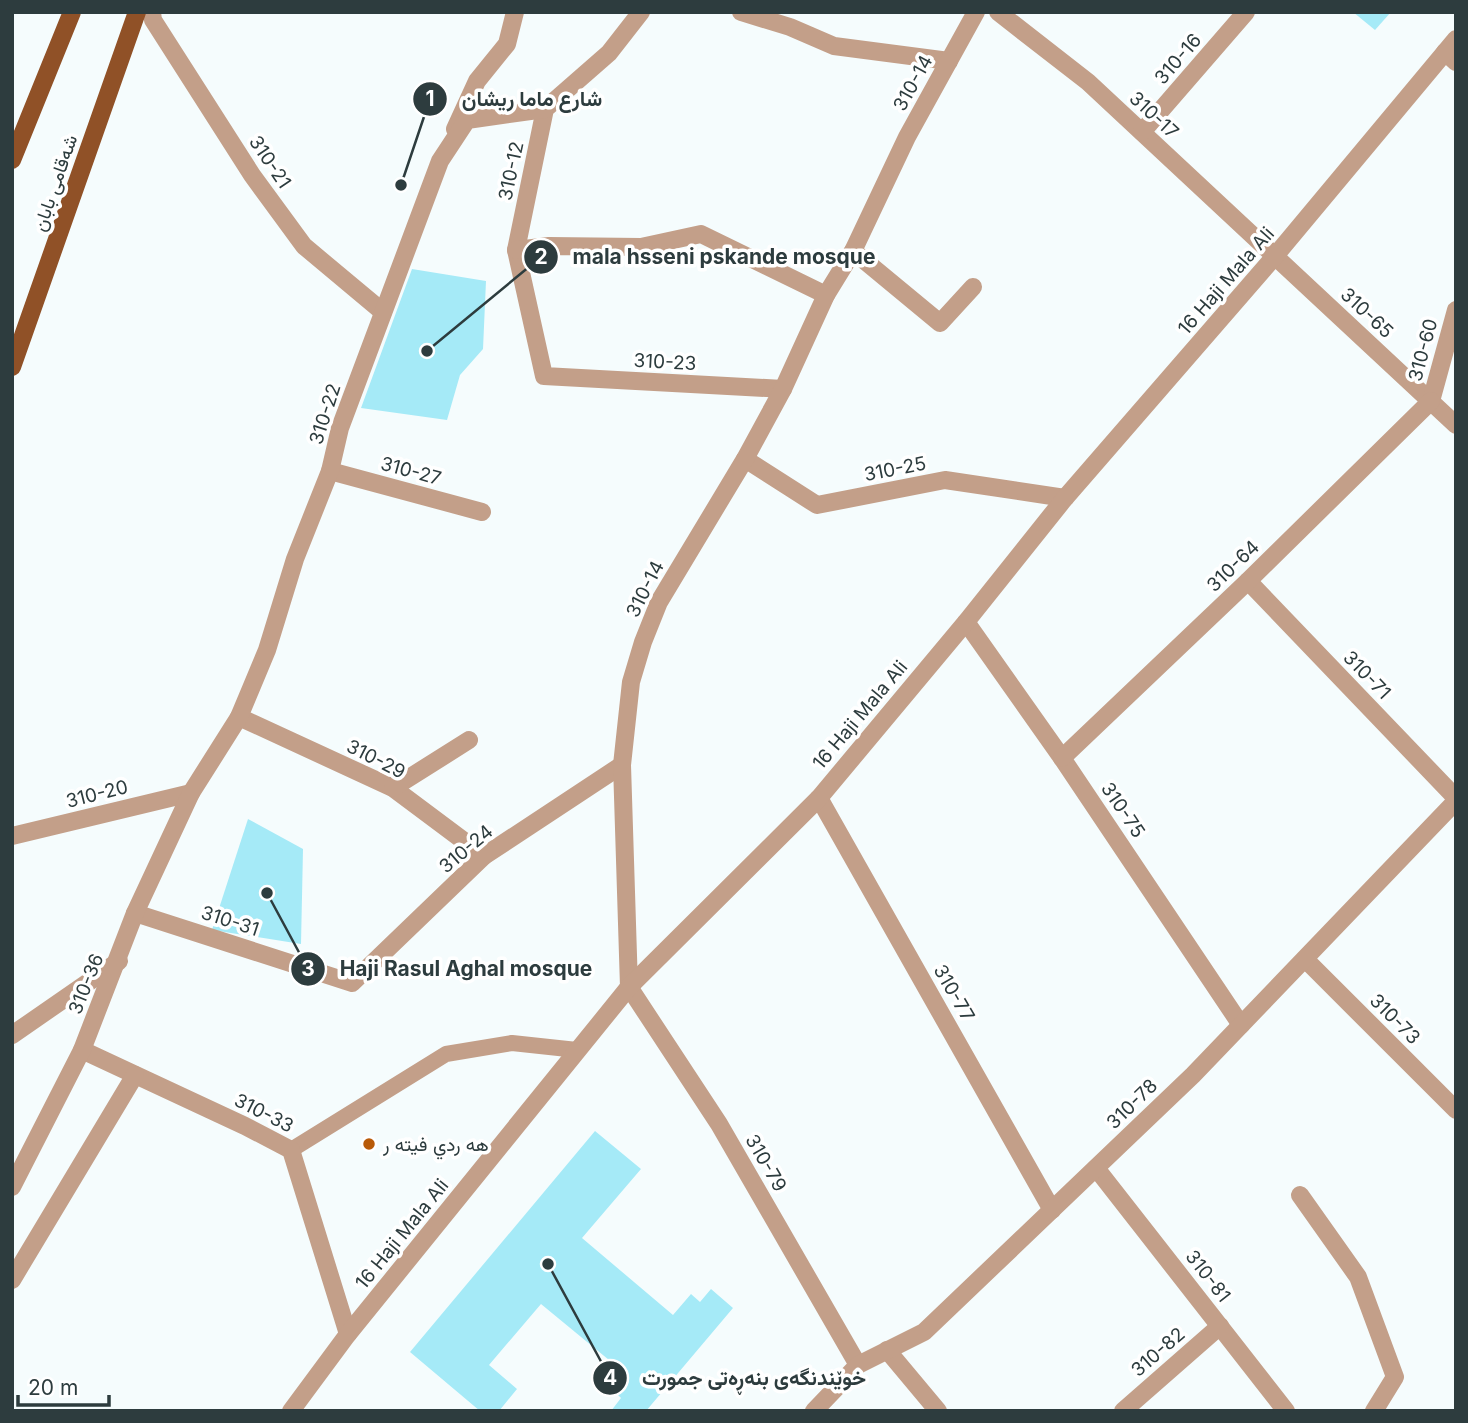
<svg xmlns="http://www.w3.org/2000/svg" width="1468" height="1423" viewBox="0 0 1468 1423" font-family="Inter,Vazirmatn,sans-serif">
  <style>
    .building { fill: #a5eaf7 }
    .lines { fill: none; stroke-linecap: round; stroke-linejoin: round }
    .service { stroke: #c39f89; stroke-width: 16 }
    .minor { stroke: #c39f89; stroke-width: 18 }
    .tertiary { stroke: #c39f89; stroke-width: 18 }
    .primary { stroke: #905127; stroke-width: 18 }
    .poi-dot { fill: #b85a08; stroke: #fff; stroke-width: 2.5 }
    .labels { text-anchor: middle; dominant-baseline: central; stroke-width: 7; stroke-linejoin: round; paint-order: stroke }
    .street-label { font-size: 19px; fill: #2d3c3e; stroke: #fff }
    .poi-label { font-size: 19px; fill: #2d3c3e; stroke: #fff; text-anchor: start }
    .leader { fill: none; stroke: #2d3c3e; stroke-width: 2.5 }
    .callout-dot { fill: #2d3c3e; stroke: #fff; stroke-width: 2.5 }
    .mark-label { font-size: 21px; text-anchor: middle; font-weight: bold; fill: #fff }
    .callout-label { font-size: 21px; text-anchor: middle; font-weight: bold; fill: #2d3c3e; stroke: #fff; stroke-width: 7; stroke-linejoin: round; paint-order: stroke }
  </style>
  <rect width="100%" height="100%" fill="#f5fcfd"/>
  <!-- building -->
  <g class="building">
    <polygon points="1353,12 1391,12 1375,30"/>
    <polygon points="412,269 486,281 483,349 460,375 447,420 361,408"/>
    <polygon points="248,819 303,849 301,944 212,930"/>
    <polygon points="595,1131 641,1169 582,1238 673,1315 691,1294 700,1302 711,1289 733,1308 646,1411 611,1411 621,1398 613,1390 626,1374 541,1304 489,1365 517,1389 499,1411 480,1411 410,1352"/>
  </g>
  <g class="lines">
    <!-- service -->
    <polyline class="service" points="291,1150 446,1054 512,1043 577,1050"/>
    <!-- minor -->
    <g class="minor">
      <polyline points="152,12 153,20 252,175 304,246 383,312"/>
      <polyline points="641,12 609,53 545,109 516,250 544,376 783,389"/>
      <polyline points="741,12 790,27 834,46 949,61"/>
      <polyline points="998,12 1088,82 1456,425"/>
      <polyline points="1445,52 1456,62"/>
      <polyline points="455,129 477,81 507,44 515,12"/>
      <polyline points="1142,132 1246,12"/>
      <polyline points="516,250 549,246 641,247 701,234 826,295"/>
      <polyline points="853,251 940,323 973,287"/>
      <polyline points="1431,401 1456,310"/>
      <polyline points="745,459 817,505 945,480 1065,498"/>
      <polyline points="330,471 482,512"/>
      <polyline points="1248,581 1456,798"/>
      <polyline points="966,622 1062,758 1241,1025"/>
      <polyline points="239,717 393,788 484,856"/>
      <polyline points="1062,758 1248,581 1431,401"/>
      <polyline points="393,788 469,740"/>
      <polyline points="819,798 1052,1210"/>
      <polyline points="12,836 191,793"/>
      <polyline points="135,913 352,983 484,856 622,765"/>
      <polyline points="1305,959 1456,1110"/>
      <polyline points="12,1035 119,961"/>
      <polyline points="82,1050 245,1126 291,1150 348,1334"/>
      <polyline points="1096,1168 1286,1411"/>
      <polyline points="12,1187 82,1050 135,913 191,793 239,717 252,686 267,650 295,559 330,471 340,428 440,161 467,120 545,109"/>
      <polyline points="1300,1195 1358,1277 1395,1377 1374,1411"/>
      <polyline points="12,1280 135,1075"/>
      <polyline points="887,1350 938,1411"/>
      <polyline points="858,1365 719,1124 629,987 622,765 631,682 643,642 659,602 745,459 783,389 826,295 853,251 907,137 976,12"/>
      <polyline points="814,1411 858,1365 924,1332 1193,1075 1456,801"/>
      <polyline points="1123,1411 1220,1326"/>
    </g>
    <!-- tertiary -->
    <polyline class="tertiary" points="291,1411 348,1334 629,987 819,798 966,622 1065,498 1275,256 1456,39"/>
    <!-- primary -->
    <g class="primary">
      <polyline points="12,160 72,12"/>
      <polyline points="12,367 137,12"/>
    </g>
  </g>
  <!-- markers -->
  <circle class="poi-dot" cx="369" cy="1144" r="7"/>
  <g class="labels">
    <!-- street labels -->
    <g class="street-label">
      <text transform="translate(1178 59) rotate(-49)">310-16</text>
      <text transform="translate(913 83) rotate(-61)">310-14</text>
      <text transform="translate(1154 115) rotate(43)">310-17</text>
      <text transform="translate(270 162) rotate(56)">310-21</text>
      <text transform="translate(511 171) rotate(-78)">310-12</text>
      <text transform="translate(55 183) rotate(-71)">شەقامی بابان</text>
      <text transform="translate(1226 281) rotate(-49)">16 Haji Mala Ali</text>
      <text transform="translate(1367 313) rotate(43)">310-65</text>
      <text transform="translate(1423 350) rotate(-75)">310-60</text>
      <text transform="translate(665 362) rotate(3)">310-23</text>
      <text transform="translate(325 414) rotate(-72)">310-22</text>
      <text transform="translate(895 469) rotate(-11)">310-25</text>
      <text transform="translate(411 471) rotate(15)">310-27</text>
      <text transform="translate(1233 566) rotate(-44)">310-64</text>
      <text transform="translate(645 589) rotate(-63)">310-14</text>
      <text transform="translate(1367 675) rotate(46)">310-71</text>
      <text transform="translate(860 715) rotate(-50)">16 Haji Mala Ali</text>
      <text transform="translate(376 759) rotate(27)">310-29</text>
      <text transform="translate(97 794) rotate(-14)">310-20</text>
      <text transform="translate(1123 810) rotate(56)">310-75</text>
      <text transform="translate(466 849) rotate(-40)">310-24</text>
      <text transform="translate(230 921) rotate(18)">310-31</text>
      <text transform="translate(86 984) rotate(-68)">310-36</text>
      <text transform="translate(954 993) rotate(60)">310-77</text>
      <text transform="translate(1395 1019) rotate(45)">310-73</text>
      <text transform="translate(1132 1104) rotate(-44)">310-78</text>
      <text transform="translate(264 1113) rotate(27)">310-33</text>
      <text transform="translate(766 1163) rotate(60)">310-79</text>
      <text transform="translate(402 1234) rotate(-51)">16 Haji Mala Ali</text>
      <text transform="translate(1208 1276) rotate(52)">310-81</text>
      <text transform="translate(1158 1352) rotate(-41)">310-82</text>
    </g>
    <!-- poi labels -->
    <g class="poi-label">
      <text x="383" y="1144">هه ردي فيته ر</text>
    </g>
  </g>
  <!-- callouts -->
  <path class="leader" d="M401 185L430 99M427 351L541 257M267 893L308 969M548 1264L610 1378"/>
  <g class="callout-dot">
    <circle cx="401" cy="185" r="7"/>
    <circle cx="427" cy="351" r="7"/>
    <circle cx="267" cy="893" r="7"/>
    <circle cx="548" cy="1264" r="7"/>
    <circle cx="430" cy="99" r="18"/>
    <circle cx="541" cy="257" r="18"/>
    <circle cx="308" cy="969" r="18"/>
    <circle cx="610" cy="1378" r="18"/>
  </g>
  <g class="mark-label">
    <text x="430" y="106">1</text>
    <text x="541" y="264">2</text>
    <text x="308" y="976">3</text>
    <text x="610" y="1385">4</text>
  </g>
  <g class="callout-label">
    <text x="532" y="106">شارع ماما ريشان</text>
    <text x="724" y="264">mala hsseni pskande mosque</text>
    <text x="466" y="976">Haji Rasul Aghal mosque</text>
    <text x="754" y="1385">خوێندنگەی بنەڕەتی جمورت</text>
  </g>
  <!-- border -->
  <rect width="1468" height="1423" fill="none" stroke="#2d3c3e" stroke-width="28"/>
  <!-- scale -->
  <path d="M18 1395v10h91v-10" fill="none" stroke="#2d3c3e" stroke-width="3.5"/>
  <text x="28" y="1395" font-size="21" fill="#2d3c3e" stroke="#ffffff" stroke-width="5" paint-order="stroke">20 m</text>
</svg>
